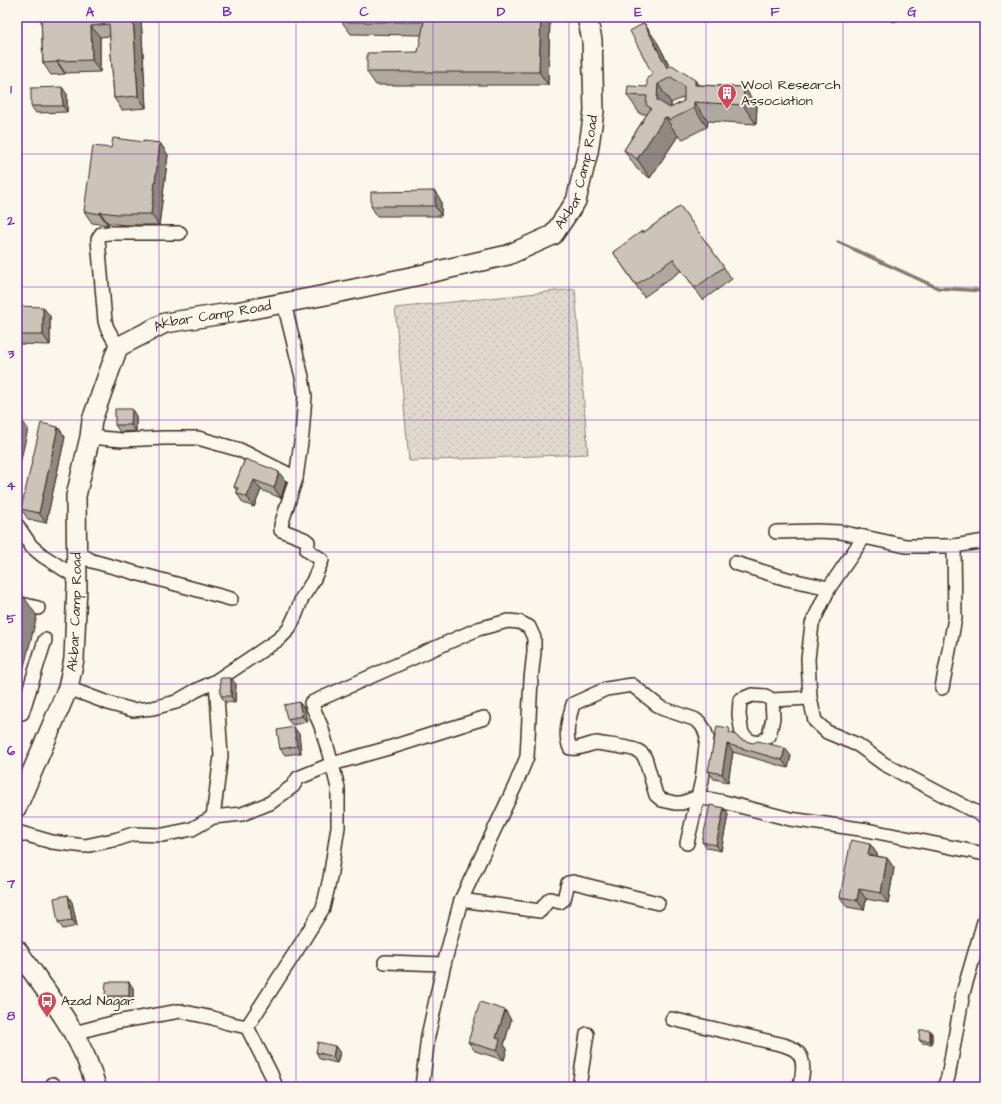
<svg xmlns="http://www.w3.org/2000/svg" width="1002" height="1104" viewBox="0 0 1002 1104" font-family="'Architects Daughter',sans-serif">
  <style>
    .grass { fill: url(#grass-dots); stroke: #8d8276 }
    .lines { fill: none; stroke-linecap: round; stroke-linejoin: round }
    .stream { stroke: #85796d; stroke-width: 3.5 }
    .street-casing { stroke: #3b2a1e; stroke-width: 16 }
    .secondary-casing { stroke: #3b2a1e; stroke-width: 22 }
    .street { stroke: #fbf7ec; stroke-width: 13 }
    .secondary { stroke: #fbf7ec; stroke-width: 19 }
    .wall { fill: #afa99f; stroke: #3b2a1e; fill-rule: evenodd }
    .shaded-wall { fill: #8f8982; stroke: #3b2a1e }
    .building { fill: #ccc4b9; stroke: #3b2a1e; fill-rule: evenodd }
    .grid { fill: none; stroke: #7b2cbf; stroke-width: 1; stroke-opacity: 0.55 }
    .labels { text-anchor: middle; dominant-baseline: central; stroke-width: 4; stroke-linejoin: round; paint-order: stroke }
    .poi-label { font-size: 14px; fill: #3b2a1e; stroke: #fbf7ec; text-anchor: start }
    .street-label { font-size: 14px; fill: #3b2a1e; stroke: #fbf7ec }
    .neatline { fill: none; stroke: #7b2cbf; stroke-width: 1.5 }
    .grid-label { font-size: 13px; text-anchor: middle; font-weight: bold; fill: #7b2cbf }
  </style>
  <defs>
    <pattern id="grass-dots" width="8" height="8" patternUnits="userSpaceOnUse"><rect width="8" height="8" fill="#dfd9ce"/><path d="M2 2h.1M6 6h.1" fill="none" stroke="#c0bab0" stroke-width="1.8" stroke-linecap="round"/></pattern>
  </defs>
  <rect width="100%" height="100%" fill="#fbf7ec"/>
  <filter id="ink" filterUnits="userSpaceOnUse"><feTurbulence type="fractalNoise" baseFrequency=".025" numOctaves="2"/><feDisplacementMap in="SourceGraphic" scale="8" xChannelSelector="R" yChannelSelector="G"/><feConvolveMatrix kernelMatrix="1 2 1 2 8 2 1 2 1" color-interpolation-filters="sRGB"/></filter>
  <g filter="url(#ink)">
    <!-- grass -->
    <polygon class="grass" points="575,289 588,454 409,461 395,308"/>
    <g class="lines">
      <!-- stream -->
      <polyline class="stream" points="838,242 938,288 985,291"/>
      <defs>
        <g id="street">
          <polyline points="118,347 107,328 105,321 98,239 101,234 109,233 180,233"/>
          <polyline points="90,437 122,440 164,438 198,438 240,450 296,478 302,435 305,396 302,377 284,303"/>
          <polyline points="17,525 31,546 43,556 76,577"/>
          <polyline points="776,532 817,531 840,532 864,537"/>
          <polyline points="985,541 954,546 906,546 864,537 829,588 812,624 808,659 810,698 815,721 827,732 858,745 884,764 985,817"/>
          <polyline points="76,551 92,561 231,599"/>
          <polyline points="735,563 787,579 829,588"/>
          <polyline points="17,603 38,608"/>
          <polyline points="68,688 111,704 133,710 153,708 176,702 195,691 216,681 279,639 289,629 296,614 302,598 313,581 322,560 307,550 308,542 304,539 281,530 281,525 296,478"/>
          <polyline points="942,688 955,618 954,546"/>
          <polyline points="772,700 773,718 769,736 760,743 750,741 742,734 739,715 740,700 752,695 765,696 772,700 810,698"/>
          <polyline points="17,714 22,713 45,640"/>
          <path d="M698 797 682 803H675L662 800 656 795 646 761C645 757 642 753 638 751 631 747 606 745 597 743 587 744 579 750 570 748 564 733 569 719 573 704L606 689 632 685 661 708 694 719 700 723 704 729 707 737 702 780 698 797 724 802 790 819 867 830 985 854"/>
          <polyline points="213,817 221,756 216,681"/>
          <polyline points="17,832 52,842 85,846 118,839 133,834 163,835 192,829 213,817 242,814 270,803 293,786 298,778 332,764 392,747 484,718"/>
          <polyline points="687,843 698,797"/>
          <path d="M461 900 540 911C544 907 545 903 550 899L560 902 564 899 568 883 573 882 658 903"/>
          <polyline points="385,962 444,964"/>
          <path d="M672 1019 784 1045C788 1047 793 1048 796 1051 806 1058 803 1077 799 1087"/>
          <polyline points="247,1027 271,1074 276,1087"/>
          <polyline points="74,1033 116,1022 180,1011 213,1018 228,1023 247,1027 302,942 323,908 330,878 338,827 338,788 332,764 321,726 311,703 478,629 508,621 519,622 529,627 534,638 534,652 531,679 527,757 515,786 461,900 444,964 428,1036 422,1087"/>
          <polyline points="53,1084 53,1087"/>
          <polyline points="579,1087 587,1034"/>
          <polyline points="944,1087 948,1077 963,993 985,918"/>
        </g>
        <g id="secondary">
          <path id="s1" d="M17 807 68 688 74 659 77 585 76 496 90 437 92 420 118 347 165 323 236 312 326 295 420 275 508 255 553 235 576 201 588 152 594 111 592 40 587 17"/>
          <path d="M17 950C47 993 83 1036 96 1087"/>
        </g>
      </defs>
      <!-- street casing -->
      <use href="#street" class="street-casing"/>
      <!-- secondary casing -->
      <use href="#secondary" class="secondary-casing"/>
      <!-- street -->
      <use href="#street" class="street"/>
      <!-- secondary -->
      <use href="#secondary" class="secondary"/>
    </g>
    <!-- wall -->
    <g class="wall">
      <polygon points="41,17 141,17 146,108 122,110 114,98 110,36 100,37 100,72 65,73 65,74 51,75 43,63"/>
      <polygon points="342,17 550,17 548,85 376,85 367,72 418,52 422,35 351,34 342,22"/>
      <polygon points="889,17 909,17 893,22"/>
      <path d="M657 42 670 66 699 85 744 87 757 106 756 124 708 121 707 127 683 139 678 136 650 178 637 169 624 150 647 114H640L627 95 647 87 653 75ZM684 97V101L671 108V103Z"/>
      <polygon points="67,94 67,112 36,113 31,106"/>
      <polygon points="144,142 160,143 168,155 159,225 125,225 108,223 108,225 92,223 84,211 111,148"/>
      <polygon points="435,191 441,201 441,216 377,216 371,206"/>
      <polygon points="680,206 732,279 703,300 682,270 644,297 613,252 643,233"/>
      <polygon points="17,306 50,316 50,345 17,344"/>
      <polygon points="136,416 136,431 120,432 115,425"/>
      <polygon points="58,427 65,437 46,523 28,519 21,509"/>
      <polygon points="245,459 286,482 281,498 261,490 254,507 243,503 237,493 237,491 234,487"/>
      <polygon points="236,684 235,703 225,702 221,696"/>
      <polygon points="304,708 307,722 292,725 287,719"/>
      <polygon points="299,734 301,753 285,755 280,749"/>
      <polygon points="733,734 742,740 791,756 788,768 733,752 728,782 714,779 708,771"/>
      <polygon points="724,808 728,815 721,851 707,848 702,842"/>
      <polygon points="870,844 877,854 877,856 887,858 894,868 888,903 866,899 864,910 847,907 840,897"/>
      <polygon points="72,902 77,926 63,929 58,922"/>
      <polygon points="129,982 133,988 133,1003 110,1003 105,996"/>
      <polygon points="505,1010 511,1020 504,1045 507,1049 504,1060 475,1051 468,1042"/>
      <polygon points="930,1030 932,1034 932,1044 922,1043 919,1040"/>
      <polygon points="335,1046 340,1053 337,1063 320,1059 316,1052"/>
    </g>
    <!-- shaded-wall -->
    <g class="shaded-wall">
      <polygon points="133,17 141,17 146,108 138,96"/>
      <polygon points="541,17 550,17 548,85 539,72"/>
      <polygon points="644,23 657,42 677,81 667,68"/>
      <polygon points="91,26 100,37 100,72 92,60"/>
      <polygon points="17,49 18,69 17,68"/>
      <polygon points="57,61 65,73 65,74 57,62"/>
      <polygon points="695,80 708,99 708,104 695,85"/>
      <polygon points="658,84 671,103 671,119 657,100"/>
      <polygon points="62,87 67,94 67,112 63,106"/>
      <polygon points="744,87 757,106 756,124 743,105"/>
      <polygon points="694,102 708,121 707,127 694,108"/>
      <polygon points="665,117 678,136 650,178 637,159"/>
      <polygon points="160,143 168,155 159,225 151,214"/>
      <polygon points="435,191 441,201 441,216 435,206"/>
      <polygon points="100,212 108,223 108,225 100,214"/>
      <polygon points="43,307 50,316 50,345 43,335"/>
      <polygon points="132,409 136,416 136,431 131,425"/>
      <polygon points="21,419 28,429 17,477 17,438"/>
      <polygon points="58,427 65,437 46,523 39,513"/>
      <polygon points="279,472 286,482 281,498 274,488"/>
      <polygon points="254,480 261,490 254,507 247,497"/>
      <polygon points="17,587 37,616 17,694"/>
      <polygon points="231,678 236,684 235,703 231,696"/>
      <polygon points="299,702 304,708 307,722 302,716"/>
      <polygon points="294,727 299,734 301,753 297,746"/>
      <polygon points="727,744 733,752 728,782 722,774"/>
      <polygon points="785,748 791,756 788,768 782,760"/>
      <polygon points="724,808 728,815 721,851 716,845"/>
      <polygon points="870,844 877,854 875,864 868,855"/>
      <polygon points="887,858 894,868 888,903 881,893"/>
      <polygon points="859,889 866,899 864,910 857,900"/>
      <polygon points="68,895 72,902 77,926 72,920"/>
      <polygon points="129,982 133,988 133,1003 129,996"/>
      <polygon points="505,1010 511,1020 504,1045 507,1049 504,1060 497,1051 496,1038"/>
      <polygon points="930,1030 932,1034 932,1044 930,1041"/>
      <polygon points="335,1046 340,1053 337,1063 333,1057"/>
    </g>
    <!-- building -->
    <g class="building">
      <polygon points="41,17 133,17 138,96 114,98 109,24 91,26 92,60 57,61 57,62 43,63"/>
      <polygon points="342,17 541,17 539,72 367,72 367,53 418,52 424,22 342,22"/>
      <path d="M644 23 667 68 672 65 695 80V85L744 87 743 105 694 102V108L670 120 665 117 637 159 624 150 651 108 646 105 647 96 627 95 628 86 647 87V78L653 75 630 31ZM671 77 684 86V101L670 108 657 100 658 84Z"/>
      <polygon points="62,87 63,106 31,106 31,88"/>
      <polygon points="113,138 144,142 144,141 160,143 151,214 117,214 100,212 100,214 84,211 93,146 111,148"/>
      <polygon points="435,191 435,206 371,206 371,192"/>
      <polygon points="680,206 724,267 695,288 673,259 636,285 613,252 642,231 643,233"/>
      <polygon points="17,306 43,307 43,335 17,335"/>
      <polygon points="115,409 132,409 131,425 115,425"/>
      <polygon points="17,418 21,419 17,438"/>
      <polygon points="41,423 58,427 39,513 21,509"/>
      <polygon points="245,459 270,468 279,472 274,488 254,480 247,497 237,493 238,488 234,487"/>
      <polygon points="221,678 231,678 231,696 221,696 220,679"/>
      <polygon points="299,702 302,716 287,719 284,705"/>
      <polygon points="717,726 729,728 730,730 729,733 734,734 742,740 753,743 758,741 785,748 782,760 727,744 722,774 708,771"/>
      <polygon points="294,727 297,746 280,749 277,730"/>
      <polygon points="710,805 724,808 716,845 702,842"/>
      <polygon points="851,840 870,844 868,855 887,858 881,893 859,889 857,900 840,897"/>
      <polygon points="68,895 72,920 58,922 54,898"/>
      <polygon points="106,982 129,982 129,996 105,996"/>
      <polygon points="480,1002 505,1010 496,1038 500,1039 497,1051 468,1042"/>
      <polygon points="920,1030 930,1030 930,1041 919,1040"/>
      <polygon points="318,1042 335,1046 333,1057 316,1052"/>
    </g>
  </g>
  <!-- grid -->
  <path class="grid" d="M159 17V1087M296 17V1087M433 17V1087M569 17V1087M706 17V1087M843 17V1087M17 154H985M17 287H985M17 420H985M17 552H985M17 684H985M17 817H985M17 950H985"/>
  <!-- icons -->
  <defs>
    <symbol id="building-pin" viewBox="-11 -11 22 30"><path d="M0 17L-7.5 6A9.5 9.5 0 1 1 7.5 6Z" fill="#d1495b" stroke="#fbf7ec"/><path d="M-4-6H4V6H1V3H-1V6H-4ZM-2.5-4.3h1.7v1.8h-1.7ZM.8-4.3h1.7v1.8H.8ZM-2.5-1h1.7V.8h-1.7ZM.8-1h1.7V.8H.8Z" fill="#fff"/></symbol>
    <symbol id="bus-pin" viewBox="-11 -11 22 30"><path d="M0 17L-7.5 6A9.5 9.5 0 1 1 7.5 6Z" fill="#d1495b" stroke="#fbf7ec"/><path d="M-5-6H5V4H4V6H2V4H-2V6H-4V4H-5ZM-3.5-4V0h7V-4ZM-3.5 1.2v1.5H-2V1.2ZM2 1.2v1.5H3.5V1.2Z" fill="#fff"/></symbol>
  </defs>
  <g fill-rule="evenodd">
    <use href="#building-pin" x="716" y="82" width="22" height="30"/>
    <use href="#bus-pin" x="36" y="990" width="22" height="30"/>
  </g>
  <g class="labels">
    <!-- poi labels -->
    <g class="poi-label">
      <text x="741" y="85">Wool Research<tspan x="741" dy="16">Association</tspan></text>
      <text x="61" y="1001">Azad Nagar</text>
    </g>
    <!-- street labels -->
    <g class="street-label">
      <text stroke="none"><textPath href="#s1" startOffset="998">Akbar Camp Road</textPath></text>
      <text stroke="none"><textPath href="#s1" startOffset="578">Akbar Camp Road</textPath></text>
      <text stroke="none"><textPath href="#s1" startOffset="206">Akbar Camp Road</textPath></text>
    </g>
  </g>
  <!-- margin -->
  <rect width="1002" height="1104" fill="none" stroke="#fbf7ec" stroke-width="44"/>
  <rect x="22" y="22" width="958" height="1060" class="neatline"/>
  <g class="grid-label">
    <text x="90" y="16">A</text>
    <text x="227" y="16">B</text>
    <text x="364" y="16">C</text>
    <text x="501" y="16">D</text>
    <text x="638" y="16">E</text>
    <text x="775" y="16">F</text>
    <text x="912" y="16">G</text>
    <text x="11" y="93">1</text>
    <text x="11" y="225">2</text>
    <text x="11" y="358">3</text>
    <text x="11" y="490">4</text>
    <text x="11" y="623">5</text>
    <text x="11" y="755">6</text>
    <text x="11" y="888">7</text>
    <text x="11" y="1020">8</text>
  </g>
</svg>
